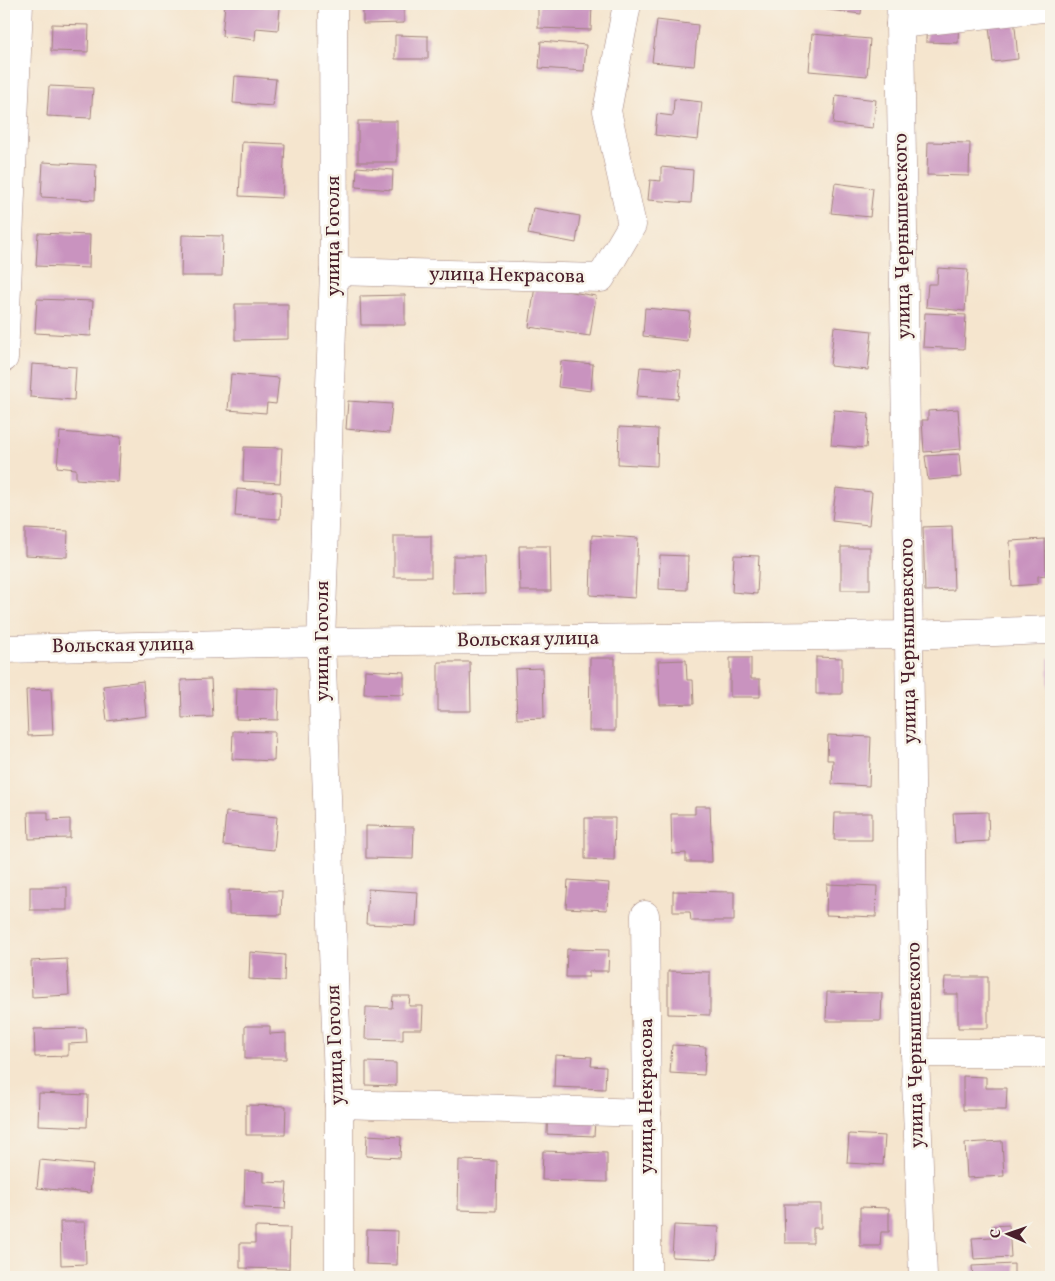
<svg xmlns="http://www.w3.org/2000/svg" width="1055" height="1281" viewBox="0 0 1055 1281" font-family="Vollkorn,serif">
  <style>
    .building { fill: #c993bf }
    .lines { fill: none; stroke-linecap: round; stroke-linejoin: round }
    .minor-casing { stroke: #a0827c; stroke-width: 29 }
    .minor { stroke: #fff; stroke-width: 28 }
    .labels { text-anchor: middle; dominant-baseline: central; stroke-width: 5; stroke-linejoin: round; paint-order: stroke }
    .street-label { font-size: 20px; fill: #4a1f2b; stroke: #f7f3e8 }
  </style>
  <rect width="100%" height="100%" fill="#f7f3e8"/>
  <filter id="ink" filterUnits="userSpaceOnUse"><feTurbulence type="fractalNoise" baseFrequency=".02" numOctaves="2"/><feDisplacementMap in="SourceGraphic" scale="10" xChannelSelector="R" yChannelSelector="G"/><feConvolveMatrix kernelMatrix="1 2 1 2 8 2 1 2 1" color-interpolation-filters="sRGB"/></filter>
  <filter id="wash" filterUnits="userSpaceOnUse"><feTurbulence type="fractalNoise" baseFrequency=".0096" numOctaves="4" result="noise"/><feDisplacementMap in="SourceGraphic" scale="20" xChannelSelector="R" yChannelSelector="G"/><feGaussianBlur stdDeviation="1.12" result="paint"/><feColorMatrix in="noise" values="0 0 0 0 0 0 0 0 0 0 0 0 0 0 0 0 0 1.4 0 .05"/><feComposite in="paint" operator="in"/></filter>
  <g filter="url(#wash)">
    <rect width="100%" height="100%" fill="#f5e5ce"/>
    <g id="blocks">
      <!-- building -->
      <g class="building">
        <polygon points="225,4 280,8 278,30 256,28 255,40 222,36"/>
        <polygon points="363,4 404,4 404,23 363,24"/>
        <polygon points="538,4 592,4 591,30 538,28"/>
        <polygon points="821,4 862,4 861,14 821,9"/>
        <polygon points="927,14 959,15 958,43 926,42"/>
        <polygon points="1014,16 1018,59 993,62 988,18"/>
        <polygon points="657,20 698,25 694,66 652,62"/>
        <polygon points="52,24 89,25 88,52 51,51"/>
        <polygon points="812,34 870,39 867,76 809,71"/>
        <polygon points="395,35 428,36 428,59 395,59"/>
        <polygon points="541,41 586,45 584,71 539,68"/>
        <polygon points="235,76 276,79 273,106 233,103"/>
        <polygon points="49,86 93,88 91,118 47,116"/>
        <polygon points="836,95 876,100 873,128 833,124"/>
        <polygon points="674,99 702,102 698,140 655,135 657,114 673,116"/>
        <rect x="358" y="121" width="39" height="41"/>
        <polygon points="242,142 285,144 282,198 239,196"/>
        <polygon points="928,142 970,143 969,176 927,175"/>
        <polygon points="43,162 96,165 95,200 41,197"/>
        <polygon points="357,167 393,170 392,190 356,187"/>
        <polygon points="661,167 693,170 691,203 648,200 650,180 661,181"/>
        <polygon points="835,183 873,188 870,217 831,213"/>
        <polygon points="533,208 580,216 576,243 528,234"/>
        <polygon points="38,233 90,235 89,268 36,266"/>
        <polygon points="182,235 223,236 222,276 181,276"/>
        <polygon points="938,268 968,270 965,311 926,307 928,284 937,284"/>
        <polygon points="535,286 596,296 590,336 529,327"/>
        <polygon points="405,295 405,325 361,325 360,296"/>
        <polygon points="37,299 93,301 91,336 35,333"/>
        <polygon points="235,304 288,304 288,339 235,340"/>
        <polygon points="645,308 690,312 687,341 643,336"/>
        <polygon points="925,313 966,315 964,349 923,347"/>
        <polygon points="834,327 872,331 868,370 830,366"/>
        <polygon points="561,361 593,364 591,391 558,387"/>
        <polygon points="32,364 76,367 74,400 30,397"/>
        <polygon points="640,367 681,370 678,399 637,396"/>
        <polygon points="231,374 279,378 276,404 267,403 266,413 228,410"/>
        <polygon points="348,401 392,404 389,433 346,429"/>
        <polygon points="958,409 961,449 924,452 922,420 928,420 928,411"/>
        <polygon points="834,410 869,413 866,448 831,445"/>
        <polygon points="619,427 658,429 657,466 618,464"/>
        <polygon points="60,432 121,437 118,482 76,479 76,469 57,467"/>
        <polygon points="244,447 282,448 280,483 243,481"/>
        <polygon points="959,454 961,477 928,480 925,456"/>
        <polygon points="836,488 872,492 869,525 832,521"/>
        <polygon points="237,489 281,492 280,519 235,516"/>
        <polygon points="952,526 954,590 925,591 923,527"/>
        <polygon points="25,529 68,531 67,557 25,555"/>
        <polygon points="592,535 638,538 635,598 590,595"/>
        <rect x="394" y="536" width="37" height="41"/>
        <polygon points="1045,539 1046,575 1038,576 1038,584 1012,586 1010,541"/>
        <polygon points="519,546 550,546 551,591 520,591"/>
        <rect x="841" y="547" width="29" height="43"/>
        <polygon points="660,555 688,556 687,590 659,589"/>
        <polygon points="734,555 759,556 757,594 732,592"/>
        <polygon points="453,556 484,556 485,593 453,594"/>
        <polygon points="816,657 842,658 842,694 816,694"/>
        <polygon points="590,658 615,658 615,731 589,731"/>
        <polygon points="730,658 751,658 751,679 760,679 760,697 730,697"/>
        <polygon points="1048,658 1051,658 1051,704 1049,704"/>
        <polygon points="686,660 687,680 693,680 694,704 660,705 658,661"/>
        <polygon points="438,662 470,662 471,711 438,711"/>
        <polygon points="543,668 544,718 517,719 515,669"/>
        <polygon points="365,670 404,672 404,695 364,694"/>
        <polygon points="211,679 213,717 182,718 181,680"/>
        <polygon points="143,681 146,716 107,721 103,686"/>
        <polygon points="237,688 279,689 278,720 236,719"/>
        <polygon points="51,689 53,735 28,736 26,690"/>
        <polygon points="233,731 275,732 274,761 232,759"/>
        <polygon points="828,735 871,737 869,786 832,784 833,760 827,760"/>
        <polygon points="695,806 710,806 712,862 686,862 686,853 672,854 671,814 695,814"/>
        <polygon points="28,812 48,812 48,820 70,819 70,838 29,839"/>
        <polygon points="226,812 277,817 274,850 223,845"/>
        <polygon points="988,812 989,841 955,843 953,813"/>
        <polygon points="835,813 872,813 872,840 834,840"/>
        <polygon points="585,818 615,818 614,860 585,859"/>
        <polygon points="366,826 414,827 413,859 366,858"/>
        <polygon points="568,880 609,883 607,910 566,908"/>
        <polygon points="827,884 877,886 876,917 826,915"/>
        <rect x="30" y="887" width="37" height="23"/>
        <polygon points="368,889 418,892 416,926 366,924"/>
        <polygon points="229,890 282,891 281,915 229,914"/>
        <polygon points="673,891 734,892 734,921 691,921 690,912 673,912"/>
        <polygon points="567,949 609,950 608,971 589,971 589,977 566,977"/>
        <polygon points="250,952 285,955 284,981 249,979"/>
        <polygon points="67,959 69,995 32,997 31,961"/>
        <polygon points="668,971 710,972 710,1015 668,1014"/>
        <polygon points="945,977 988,977 988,1028 958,1028 958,994 944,994"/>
        <polygon points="827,992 882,993 881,1021 826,1021"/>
        <polygon points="393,996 410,996 409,1006 423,1006 422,1029 403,1029 403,1040 365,1039 366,1007 392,1008"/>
        <polygon points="245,1026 270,1026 270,1034 286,1033 286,1059 245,1059"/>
        <polygon points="86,1028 87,1043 68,1044 68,1056 35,1057 34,1029"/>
        <polygon points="672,1045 706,1047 704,1075 670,1073"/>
        <polygon points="555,1055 592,1057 591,1066 606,1067 605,1089 554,1087"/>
        <polygon points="366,1062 396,1063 396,1086 366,1085"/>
        <polygon points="963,1076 986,1077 986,1088 1007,1088 1006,1110 963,1110"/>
        <polygon points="39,1093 88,1095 87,1127 38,1125"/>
        <polygon points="548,1104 596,1105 594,1136 547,1134"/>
        <polygon points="246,1105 286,1106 285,1135 246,1135"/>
        <polygon points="849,1134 885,1136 883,1165 847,1163"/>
        <polygon points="367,1135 401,1137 400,1158 366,1156"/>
        <polygon points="1002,1141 1004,1176 967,1178 965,1143"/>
        <polygon points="543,1151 607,1153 607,1182 542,1180"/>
        <polygon points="40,1160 93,1165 90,1193 37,1188"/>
        <polygon points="459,1160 497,1161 496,1211 458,1210"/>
        <polygon points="245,1171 264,1172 264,1182 287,1183 285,1209 244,1207"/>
        <polygon points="784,1204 821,1204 821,1228 813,1228 813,1243 785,1243"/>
        <polygon points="860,1207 889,1208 889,1232 881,1232 880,1246 860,1246"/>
        <polygon points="60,1222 85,1222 86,1264 61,1265"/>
        <polygon points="674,1225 719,1227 717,1259 672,1257"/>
        <polygon points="1009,1225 1011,1257 974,1259 972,1238 992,1237 991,1226"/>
        <polygon points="255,1227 290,1228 289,1269 240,1268 240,1243 255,1243"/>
        <polygon points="367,1230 398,1231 397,1265 366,1264"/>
        <polygon points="1014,1264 1014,1277 973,1277 972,1266"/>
      </g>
    </g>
  </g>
  <g filter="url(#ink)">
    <use href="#blocks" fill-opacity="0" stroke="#a0827c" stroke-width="1"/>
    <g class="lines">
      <defs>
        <g id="minor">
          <polyline points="333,4 334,271 321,642 339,1104 339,1277"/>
          <polyline points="901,4 900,24 915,1053 923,1277"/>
          <polyline points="900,24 1051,7"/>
          <polyline points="334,271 601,278 632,225 607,111 627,4"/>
          <polyline points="4,358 19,4"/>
          <polyline points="4,649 321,642 908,635 1051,630"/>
          <polyline points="645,915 647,1113 647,1277"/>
          <polyline points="915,1053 1051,1053"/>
          <polyline points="339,1104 647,1113"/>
        </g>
      </defs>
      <!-- minor casing -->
      <use href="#minor" class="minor-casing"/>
      <!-- minor -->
      <use href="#minor" class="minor"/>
    </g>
  </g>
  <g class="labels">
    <!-- street labels -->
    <g class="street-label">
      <text transform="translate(334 236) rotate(-90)">улица Гоголя</text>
      <text transform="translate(903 236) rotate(-91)">улица Чернышевского</text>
      <text transform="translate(507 276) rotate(1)">улица Некрасова</text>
      <text transform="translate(528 640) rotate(-1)">Вольская улица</text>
      <text transform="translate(323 641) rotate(-90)">улица Гоголя</text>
      <text transform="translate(909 641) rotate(-91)">улица Чернышевского</text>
      <text transform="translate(123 646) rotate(-1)">Вольская улица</text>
      <text transform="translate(336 1045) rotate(-92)">улица Гоголя</text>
      <text transform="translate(916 1045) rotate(-91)">улица Чернышевского</text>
      <text transform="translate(647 1096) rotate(-90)">улица Некрасова</text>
    </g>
  </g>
  <!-- margin -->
  <rect width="1055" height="1281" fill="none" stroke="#f7f3e8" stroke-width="20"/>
  <!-- north arrow -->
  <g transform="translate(1008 1234) rotate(272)" stroke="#f7f3e8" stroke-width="4" paint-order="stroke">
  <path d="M0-4L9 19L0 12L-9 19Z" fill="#4a1f2b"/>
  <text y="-8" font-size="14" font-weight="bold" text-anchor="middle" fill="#4a1f2b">С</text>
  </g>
</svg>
